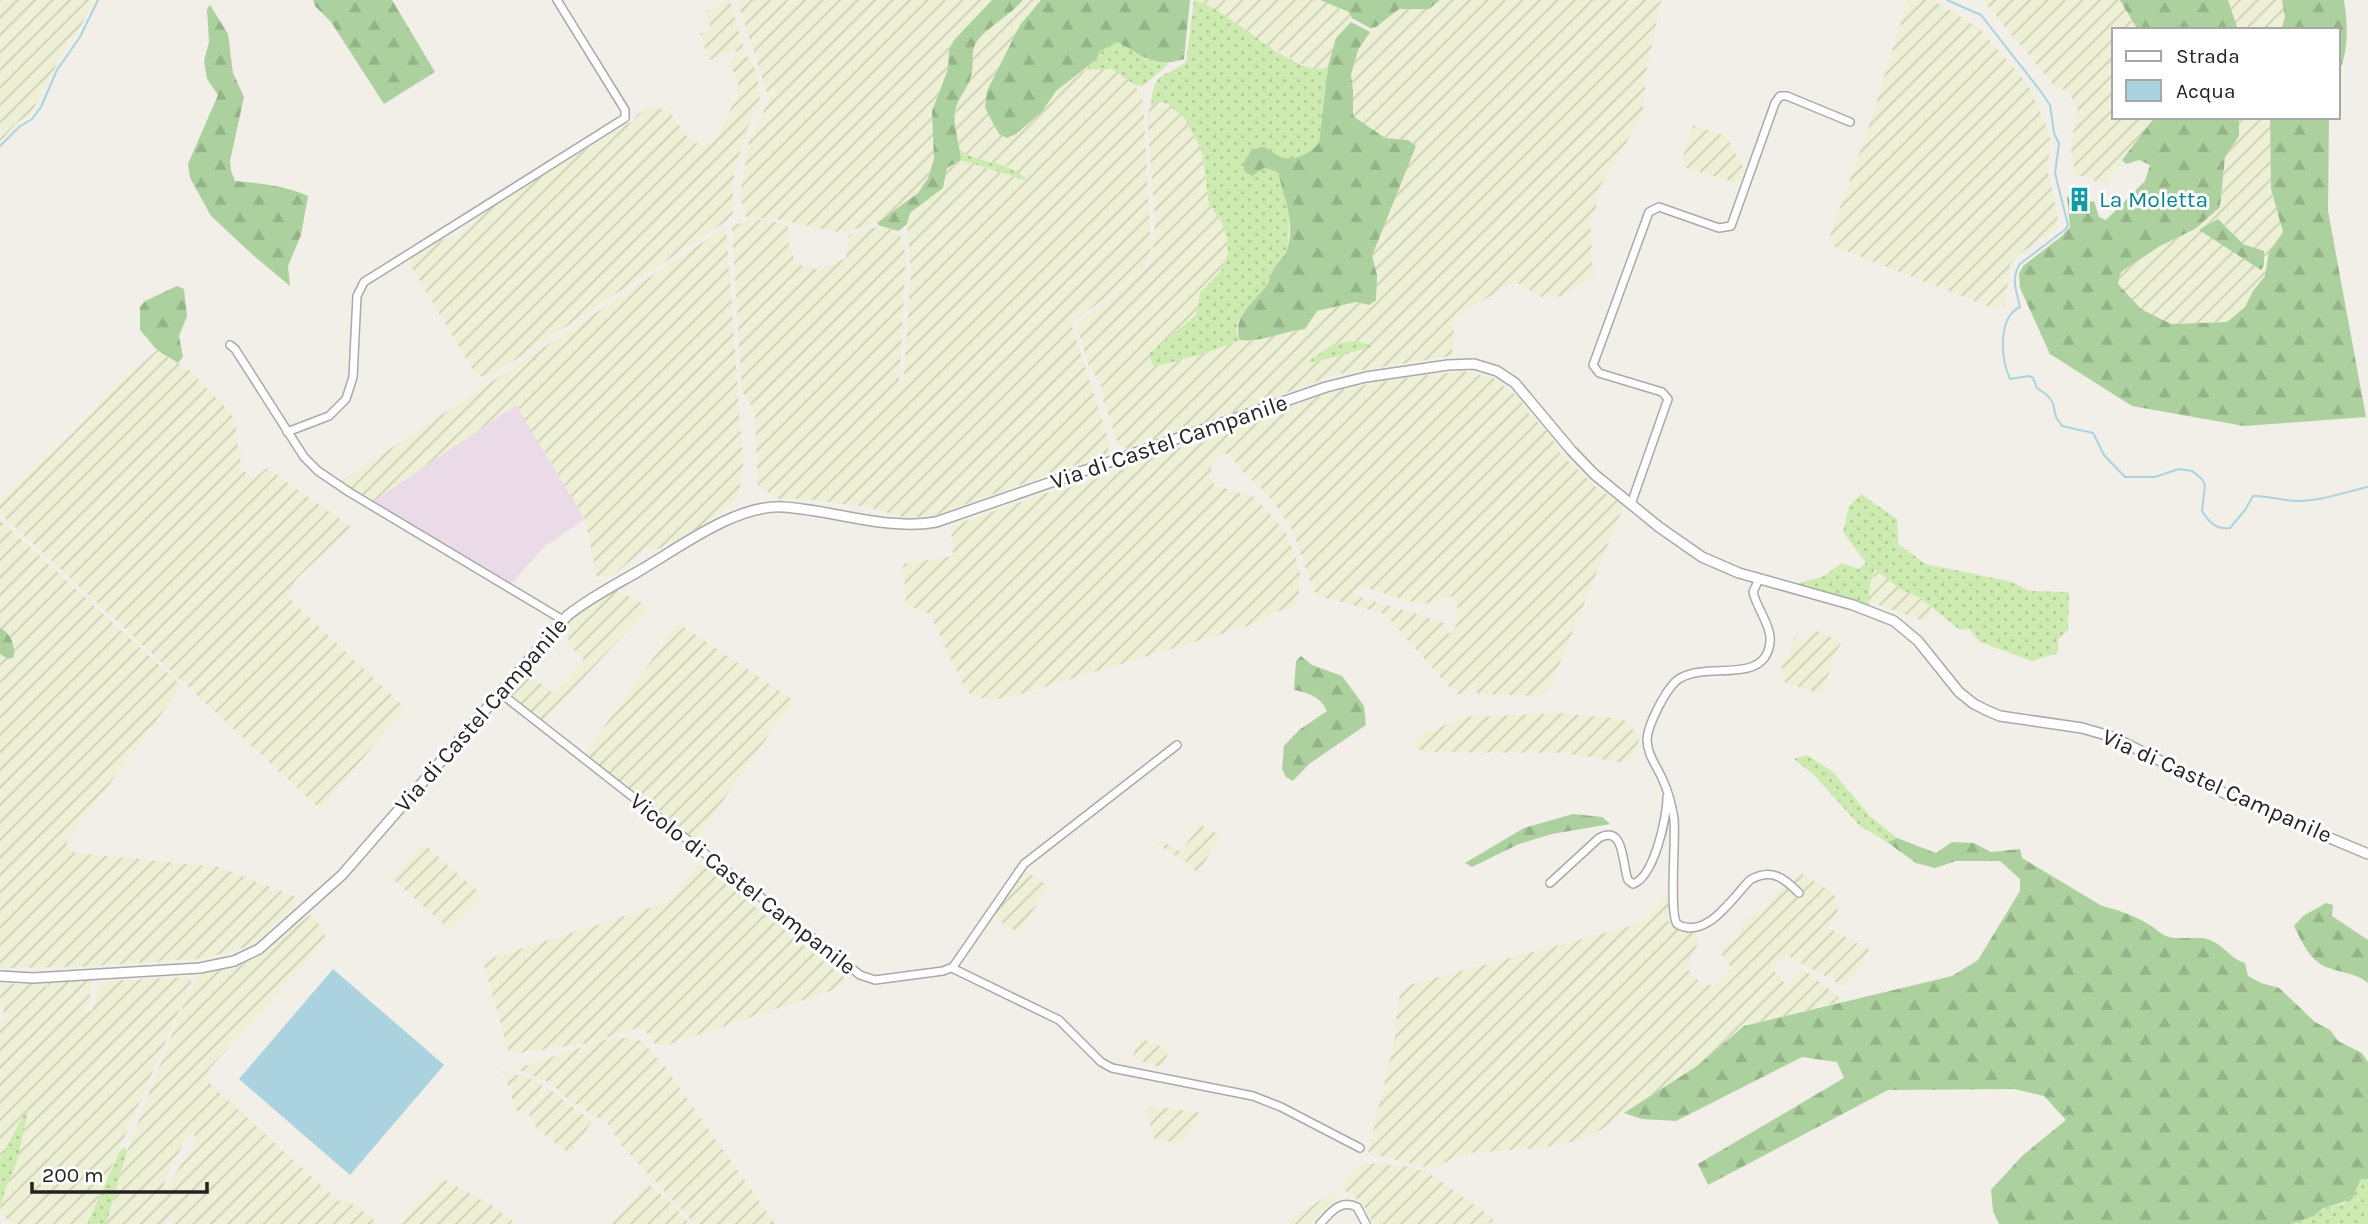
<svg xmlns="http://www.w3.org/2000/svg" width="2368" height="1224" viewBox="0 0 2368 1224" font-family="Karla,sans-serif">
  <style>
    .industrial { fill: #ebdbe8 }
    .farmland { fill: url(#farmland-furrows); fill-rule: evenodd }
    .grass { fill: url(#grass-dots) }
    .forest { fill: url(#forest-firs) }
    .water { fill: #aad3df }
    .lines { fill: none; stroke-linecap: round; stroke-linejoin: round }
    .stream { stroke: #aad3df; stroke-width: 2 }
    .minor-casing { stroke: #a9a9a9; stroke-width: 10 }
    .tertiary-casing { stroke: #a9a9a9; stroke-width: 12 }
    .minor { stroke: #fff; stroke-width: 7 }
    .tertiary { stroke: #fff; stroke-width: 9 }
    .labels { text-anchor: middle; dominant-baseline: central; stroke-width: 6; stroke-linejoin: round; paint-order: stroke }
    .culture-label { font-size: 23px; fill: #0d838f; stroke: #fff; text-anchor: start }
    .street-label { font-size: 23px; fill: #222; stroke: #fff }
  </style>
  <defs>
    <pattern id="farmland-furrows" width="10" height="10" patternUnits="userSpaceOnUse" patternTransform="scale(1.75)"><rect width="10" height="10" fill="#eef0d5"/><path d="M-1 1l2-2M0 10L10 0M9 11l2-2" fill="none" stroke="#ccceb7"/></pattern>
    <pattern id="grass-dots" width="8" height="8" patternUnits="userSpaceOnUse" patternTransform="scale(1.75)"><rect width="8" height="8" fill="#cdebb0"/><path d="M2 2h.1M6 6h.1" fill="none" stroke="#b0c997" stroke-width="1.8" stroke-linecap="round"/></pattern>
    <pattern id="forest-firs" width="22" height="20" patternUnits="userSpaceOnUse" patternTransform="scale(1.75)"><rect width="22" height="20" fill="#add19e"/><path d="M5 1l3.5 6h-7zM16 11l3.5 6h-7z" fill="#95b388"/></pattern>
  </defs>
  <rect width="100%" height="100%" fill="#f2efe9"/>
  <!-- industrial -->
  <polygon class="industrial" points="516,405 585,519 545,546 509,586 503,582 503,578 496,576 372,502"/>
  <!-- farmland -->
  <g class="farmland">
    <polygon points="0,0 94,0 79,30 68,43 30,115 16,123 0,142"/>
    <polygon points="737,0 992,0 949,50 948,69 932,111 934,160 928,178 918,193 877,223 842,233 776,219 746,217 740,196 749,142 771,96 779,86 767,92"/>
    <polygon points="1023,0 1041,0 1020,25 1007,138 1016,134 1042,112 1056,91 1085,70 1112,69 1135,85 1143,101 1151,249 1143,270 1071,323 1110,445 1106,454 933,516 906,518 868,507 803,499 779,499 758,486 755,412 742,391 732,226 749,220 766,220 788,225 789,245 795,261 804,267 819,269 846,258 849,235 880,226 899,231 906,255 899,383 903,385 911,273 907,224 910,213 943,188 947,168 961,160 1027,181 1008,166 972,158 960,150 955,126 955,108 972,74 971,59 976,41 994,24 1011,15"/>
    <polygon points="1197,0 1320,0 1349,12 1352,18 1351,22 1336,38 1328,67 1315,69 1303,65 1251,36"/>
    <polygon points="1440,0 1661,0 1647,68 1642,116 1599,188 1596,208 1590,216 1593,277 1562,296 1543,298 1516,282 1500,290 1455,318 1452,356 1337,374 1131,450 1123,447 1118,443 1103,400 1101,384 1088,364 1078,329 1083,319 1144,270 1152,261 1155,219 1147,115 1151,106 1159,101 1168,104 1186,121 1202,152 1209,204 1221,221 1227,237 1228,253 1221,271 1200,293 1196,315 1149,354 1206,353 1240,340 1251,341 1289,330 1305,329 1317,311 1356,302 1369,305 1377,275 1372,256 1416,146 1408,140 1385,138 1353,116 1353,90 1351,75 1358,50 1370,32 1399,9 1429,9"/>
    <polygon points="1908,0 1933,0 1979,28 2028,85 2045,123 2051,142 2047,168 2058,215 2055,229 2018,255 2010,265 2005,305 1995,309 1833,246 1829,239 1869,126"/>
    <polygon points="1983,0 2120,0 2130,14 2138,30 2114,30 2114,117 2155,117 2105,184 2100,185 2089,176 2076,176 2071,155 2074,124 2078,110 2068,91 2055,87"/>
    <polygon points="2228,0 2282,0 2285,17 2281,30 2238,30"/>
    <polygon points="730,1 744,49 709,60 700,34 711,29 706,11"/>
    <polygon points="741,52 751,59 757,74 760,101 751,117 736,165 733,182 733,213 725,222 495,373 484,377 476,375 411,266 411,260 415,253 432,242 455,237 473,224 482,211 633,121 638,114 650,107 669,111 688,138 696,143 703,146 711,143 716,138 739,93 738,83 730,63 733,56"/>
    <path d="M2239 117H2270L2271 189 2283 232 2269 252 2265 276 2253 291 2245 307 2227 322 2171 324 2141 309 2118 284 2121 272 2160 246 2195 229 2220 207 2225 156 2239 136ZM2218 219 2243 244 2264 251 2200 230Z"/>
    <polygon points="1693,125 1726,136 1744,169 1741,179 1737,183 1686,168 1682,160"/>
    <polygon points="726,227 743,465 738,497 709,521 680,539 653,551 647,547 613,575 597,577 585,519 516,405 372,502 340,482"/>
    <polygon points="157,350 189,370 231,413 235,421 238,447 241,453 239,467 253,479 267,468 351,527 296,579 285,600 291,600 405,708 320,809 0,513 0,500 69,436 117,385"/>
    <path d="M1463 371 1493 378 1518 397 1531 416 1550 434 1559 452 1596 487 1624 505 1549 690 1538 696 1478 694 1471 684 1465 694H1455L1385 614 1319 596 1313 589 1294 534 1286 520 1267 494 1240 469 1229 453 1219 455 1211 468 1210 479 1214 485 1256 498 1285 531 1300 569 1298 601 1291 608 1274 612 1261 622 1017 695 992 700 978 697 966 691 930 614 906 605 903 564 953 556 951 526 1231 430 1330 392 1394 379ZM1361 586 1408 601 1428 603 1452 596 1458 609 1455 629 1449 634 1442 622 1356 596 1353 591Z"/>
    <polygon points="0,520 182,686 68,840 66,846 76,853 218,867 294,896 296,905 295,908 260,937 242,948 205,958 76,967 0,968 0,654 8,659 14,657 4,630 0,628"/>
    <polygon points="1875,568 1900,589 1919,597 1931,606 1926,622 1868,601"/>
    <polygon points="615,590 645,604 647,610 543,721 505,693 525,670 554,694 584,660 569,646 567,627 569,619"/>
    <polygon points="678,623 793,700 696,840 584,755"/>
    <polygon points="1813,629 1841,642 1821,694 1784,682 1781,661 1789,655 1794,638 1802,640"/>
    <polygon points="1558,713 1623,719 1640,737 1634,755 1624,763 1566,753 1424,752 1415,748 1416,740 1425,733 1466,717"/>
    <polygon points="1199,824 1221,836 1198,872 1187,867 1188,863 1158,845 1160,840 1182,852"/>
    <polygon points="425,845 483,896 450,930 393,879"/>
    <polygon points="701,864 845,978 836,989 664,1046 655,1044 643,1028 637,1028 590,1043 518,1053 508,1050 483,961 666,903"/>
    <polygon points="1022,869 1049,886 1018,933 992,916"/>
    <polygon points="1801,873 1832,892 1837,901 1838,910 1828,928 1870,950 1845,987 1787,955 1770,966 1788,988 1802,968 1844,1001 1744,1026 1697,1066 1594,1134 1580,1140 1542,1148 1469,1153 1431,1168 1368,1153 1394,1043 1398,1003 1401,993 1409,985 1638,924 1650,915 1664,896 1668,899 1668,921 1678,928 1694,931 1699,941 1688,963 1690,973 1703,985 1713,985 1732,968 1719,951 1738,938 1746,919 1755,909 1760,914 1785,886"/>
    <path d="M310 915H314L327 939 209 1069 208 1078 211 1085 337 1200 350 1203 370 1216 377 1224H173L175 1220 172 1216 163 1224H106L127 1151 186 998 196 979 201 973 243 964 259 955ZM193 1134 196 1138 192 1149 165 1189 164 1186 167 1174 187 1137Z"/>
    <polygon points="191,977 191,983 87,1224 14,1224 8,1221 0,1211 0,1203 17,1161 29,1106 0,1159 0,1025 5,1016 0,997 0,981 6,984 38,983 47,987 49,981 93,978 88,1005 83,1008 86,1011 92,1011 98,991 105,981"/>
    <polygon points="622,1038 634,1038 643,1042 664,1066 775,1224 695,1224 622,1146 608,1124 565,1097 551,1083 516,1069 604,1040"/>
    <polygon points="1140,1038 1169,1050 1162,1068 1132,1058"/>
    <polygon points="503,1071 535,1080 542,1084 540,1093 524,1114 516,1110"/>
    <polygon points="547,1088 592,1121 570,1154 537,1129 528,1113"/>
    <polygon points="1152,1106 1202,1113 1184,1139 1179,1143 1154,1139 1147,1112"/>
    <polygon points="1367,1163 1413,1167 1430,1174 1493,1218 1492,1222 1487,1224 1374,1224 1361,1202 1340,1187 1359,1165"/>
    <polygon points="443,1179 493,1206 516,1224 400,1224 412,1208"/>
    <polygon points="648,1184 670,1202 690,1224 611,1224"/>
    <polygon points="1335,1191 1336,1199 1309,1224 1283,1224"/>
  </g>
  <!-- grass -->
  <g class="grass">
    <path d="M1194 0C1226 6 1296 81 1328 67L1319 142C1314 151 1297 161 1284 158 1278 157 1270 150 1264 147V168L1278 172 1290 208 1288 249 1272 271 1270 282 1238 321 1236 331 1240 340 1206 353 1154 367 1149 354 1196 315 1200 293 1221 271 1228 253 1227 237 1221 221 1209 204 1202 152 1186 120 1168 104 1159 101 1151 106C1154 70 1161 80 1186 62Z"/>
    <polygon points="1117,42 1149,60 1169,64 1143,86 1135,85 1112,69 1085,70 1096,60 1099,51"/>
    <path d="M960 150C981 165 1010 160 1028 181L961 160Z"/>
    <polygon points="1355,341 1369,344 1371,347 1315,362 1308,361 1334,344"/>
    <path d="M1861 494 1897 519 1898 544 1926 564 2012 582 2029 591 2069 592 2068 630 2058 639V653L2032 661 1980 642 1969 629 1960 630 1919 597 1900 589 1875 569C1871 580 1867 595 1870 608L1796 584 1824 576 1842 563 1859 569 1866 563 1843 532 1849 506Z"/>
    <polygon points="1807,755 1832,771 1870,816 1897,838 1887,842 1860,826 1814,775 1794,759"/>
    <polygon points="30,1103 17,1161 4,1193 0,1210 0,1159"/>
    <polygon points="125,1147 127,1151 106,1224 87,1224 120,1151"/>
    <polygon points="2361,1179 2368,1179 2368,1224 2291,1224 2314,1216 2322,1209 2344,1203 2357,1188"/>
  </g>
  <!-- forest -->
  <g class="forest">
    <polygon points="313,0 392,0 435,72 384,104 331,22 315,6"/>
    <path d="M992 0H1023C1010 16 991 24 978 40 969 51 975 64 971 76 968 89 957 99 955 111 953 127 960 144 961 160L947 168 943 188 910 213 907 224 899 231 880 226 877 223 918 193 928 178 934 159 932 111 948 69 949 50 954 40Z"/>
    <path d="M1041 0H1190L1184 59C1155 69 1142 55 1117 42L1100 51 1096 60 1056 91 1042 112 1016 134 1007 138 999 134 985 108 987 91 1020 25Z"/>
    <polygon points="1320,0 1440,0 1429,9 1399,9 1376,27 1370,28 1352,18 1349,12"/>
    <polygon points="2120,0 2228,0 2238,30 2138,30"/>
    <path d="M2282 0H2344C2348 27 2349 50 2338 75V30H2281L2285 17Z"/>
    <path d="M210 5 228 34 233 73 244 97 230 161 231 171 235 181C260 183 285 186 308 196L301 235 288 266 290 286 254 256 211 216 190 178 188 164 218 95 207 79 204 61 209 42 207 9Z"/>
    <path d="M1351 22 1370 32 1358 50 1351 75 1353 90V116L1385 138 1408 140 1416 146 1372 256 1377 275 1376 300 1369 305 1356 302 1317 311 1305 329C1283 331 1261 343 1240 340 1231 317 1255 302 1267 285 1271 280 1270 275 1273 270 1277 262 1286 256 1288 247 1295 220 1284 197 1278 172L1264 168 1252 176 1244 171V162L1252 149 1264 147C1270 150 1278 157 1284 158 1297 161 1314 151 1319 142L1328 67 1336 38Z"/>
    <polygon points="2155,117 2239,117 2239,136 2225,157 2220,207 2195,229 2160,246 2121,272 2118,284 2141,309 2171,324 2227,322 2245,307 2253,291 2265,276 2269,252 2283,232 2271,189 2270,117 2329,117 2328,211 2366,417 2244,426 2132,406 2050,354 2020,288 2019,274 2023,266 2062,236 2070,227 2067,196 2074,205 2094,201 2099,217 2106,220 2145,181 2150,165 2139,160 2126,164 2122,160"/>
    <polygon points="2218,219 2243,244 2264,251 2264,265 2261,270 2199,230"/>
    <polygon points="177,286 184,289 187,316 179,336 183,357 178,363 157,350 140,330 140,307 145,301"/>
    <path d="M0 628C11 633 15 646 14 657L8 659 0 654Z"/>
    <path d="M1301 656 1312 665 1342 676 1364 706 1366 725 1309 764 1293 781 1286 777 1282 769 1284 746 1299 730 1327 711C1321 697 1309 693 1294 690L1296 661Z"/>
    <polygon points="1573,814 1602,817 1610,824 1552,834 1519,844 1472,867 1465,863 1524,828"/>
    <path d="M1897 838 1936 853 1952 842 1974 843 1991 852 2020 849 2022 858 2102 906C2119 910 2138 917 2153 927 2157 930 2161 934 2166 936 2182 942 2200 933 2214 942 2227 949 2229 957 2245 963L2248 976 2261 983 2279 988 2315 1022 2330 1030 2338 1041 2362 1053 2368 1062V1179H2361L2352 1199 2322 1209 2314 1216 2291 1224H1999L1993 1211 1991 1190 2022 1156 2066 1120 2044 1096 2014 1089 1888 1090 1708 1185 1698 1164 1844 1078 1837 1062 1802 1057 1676 1121 1642 1119 1624 1113 1697 1066 1744 1026 1952 976 1978 960 2020 891V879L2000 861H1956L1935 868 1916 863 1887 842Z"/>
    <path d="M2326 903 2333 905 2332 916 2368 940V983C2353 971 2335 973 2320 964 2307 955 2301 940 2294 926L2303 916Z"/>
  </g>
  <!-- water -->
  <polygon class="water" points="333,969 444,1065 350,1175 239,1079"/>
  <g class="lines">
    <!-- stream -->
    <g class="stream">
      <path d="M1947 0 1981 15 2039 89 2050 105 2054 133 2059 144 2055 173 2068 225 2066 229 2020 264C2010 279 2017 292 2020 307 1997 318 2001 359 2010 379L2029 376 2033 378 2037 388 2047 395 2053 403 2056 417 2062 426 2093 433 2104 455 2125 477H2155L2179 469 2192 471 2202 479 2205 485 2202 511C2209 522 2216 530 2230 528L2245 510 2253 496C2268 495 2282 501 2297 501 2321 501 2345 492 2368 487"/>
      <polyline points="0,146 19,127 32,119 41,107 57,70 80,37 98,0"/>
    </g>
    <defs>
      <g id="minor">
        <polyline points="230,345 235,349 304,457 318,471 349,492 563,620"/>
        <polyline points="287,432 329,416 346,399 353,377 357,296 364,282 625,118 625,110 557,0"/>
        <polyline points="1631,504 1668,399 1662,392 1599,373 1593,365 1649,212 1659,207 1719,228 1731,226 1775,103 1780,96 1787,96 1850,122"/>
        <path d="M1759 579 1753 592C1758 614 1780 633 1765 657 1749 681 1698 661 1675 682 1665 692 1648 724 1647 739 1647 754 1656 765 1662 778 1668 791 1672 805 1674 819 1676 840 1669 913 1677 924 1706 941 1732 898 1750 880 1771 868 1783 877 1799 893"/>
        <polyline points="499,692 860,975 875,980 943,971 953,967 1024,864 1177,745"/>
        <path d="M1550 883 1599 838C1625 824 1622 865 1628 880L1633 884C1654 877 1667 818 1667 797"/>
        <polyline points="952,968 1059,1020 1101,1062 1112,1068 1253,1096 1281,1107 1360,1148"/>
        <path d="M1320 1224C1331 1212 1340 1199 1357 1207L1366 1224"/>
      </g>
      <path id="tertiary" d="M0 976 33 978 200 968 234 961 259 949 342 875 567 616C589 598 615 585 639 571 679 548 736 504 783 507 833 510 887 531 936 522L1326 387 1366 377 1448 365 1474 364 1497 371 1515 383 1571 450 1594 474 1659 527 1702 557 1739 573 1853 605 1894 621 1918 641 1959 692 1974 704 1988 711 2000 716 2082 728 2113 737 2234 798 2368 854"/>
    </defs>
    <!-- minor casing -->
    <use href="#minor" class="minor-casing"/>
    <!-- tertiary casing -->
    <use href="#tertiary" class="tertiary-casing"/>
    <!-- minor -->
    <use href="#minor" class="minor"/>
    <!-- tertiary -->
    <use href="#tertiary" class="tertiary"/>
  </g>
  <!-- icons -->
  <defs>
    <symbol id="building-bare" viewBox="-9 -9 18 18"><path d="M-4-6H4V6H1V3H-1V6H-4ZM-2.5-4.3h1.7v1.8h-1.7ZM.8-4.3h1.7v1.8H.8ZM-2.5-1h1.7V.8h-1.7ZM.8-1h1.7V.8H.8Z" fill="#0f9aa8" stroke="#fff" stroke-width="2.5" paint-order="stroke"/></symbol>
  </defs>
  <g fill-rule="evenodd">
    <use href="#building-bare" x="2062" y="182" width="35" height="35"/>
  </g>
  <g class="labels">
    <!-- culture labels -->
    <g class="culture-label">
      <text x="2099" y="199">La Moletta</text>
    </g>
    <!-- street labels -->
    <g class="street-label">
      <text transform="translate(1169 442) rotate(-19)">Via di Castel Campanile</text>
      <text transform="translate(481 715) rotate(-49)">Via di Castel Campanile</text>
      <text transform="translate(2217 786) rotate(24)">Via di Castel Campanile</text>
      <text transform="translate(743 884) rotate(38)">Vicolo di Castel Campanile</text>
    </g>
  </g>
  <!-- legend -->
  <rect x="2112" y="28" width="228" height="91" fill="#ffffff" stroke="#a7a7a7" stroke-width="2"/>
  <rect x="2126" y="51" width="35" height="10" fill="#ffffff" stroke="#a7a7a7" stroke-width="2"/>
  <text x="2176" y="63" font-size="21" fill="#222222">Strada</text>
  <rect x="2126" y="80" width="35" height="21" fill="#aad3df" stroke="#a7a7a7" stroke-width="2"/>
  <text x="2176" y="98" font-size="21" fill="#222222">Acqua</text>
  <!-- scale -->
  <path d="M32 1182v10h175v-10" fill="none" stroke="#222222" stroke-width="3.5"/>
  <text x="42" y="1182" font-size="21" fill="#222222" stroke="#ffffff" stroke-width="5" paint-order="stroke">200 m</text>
</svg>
